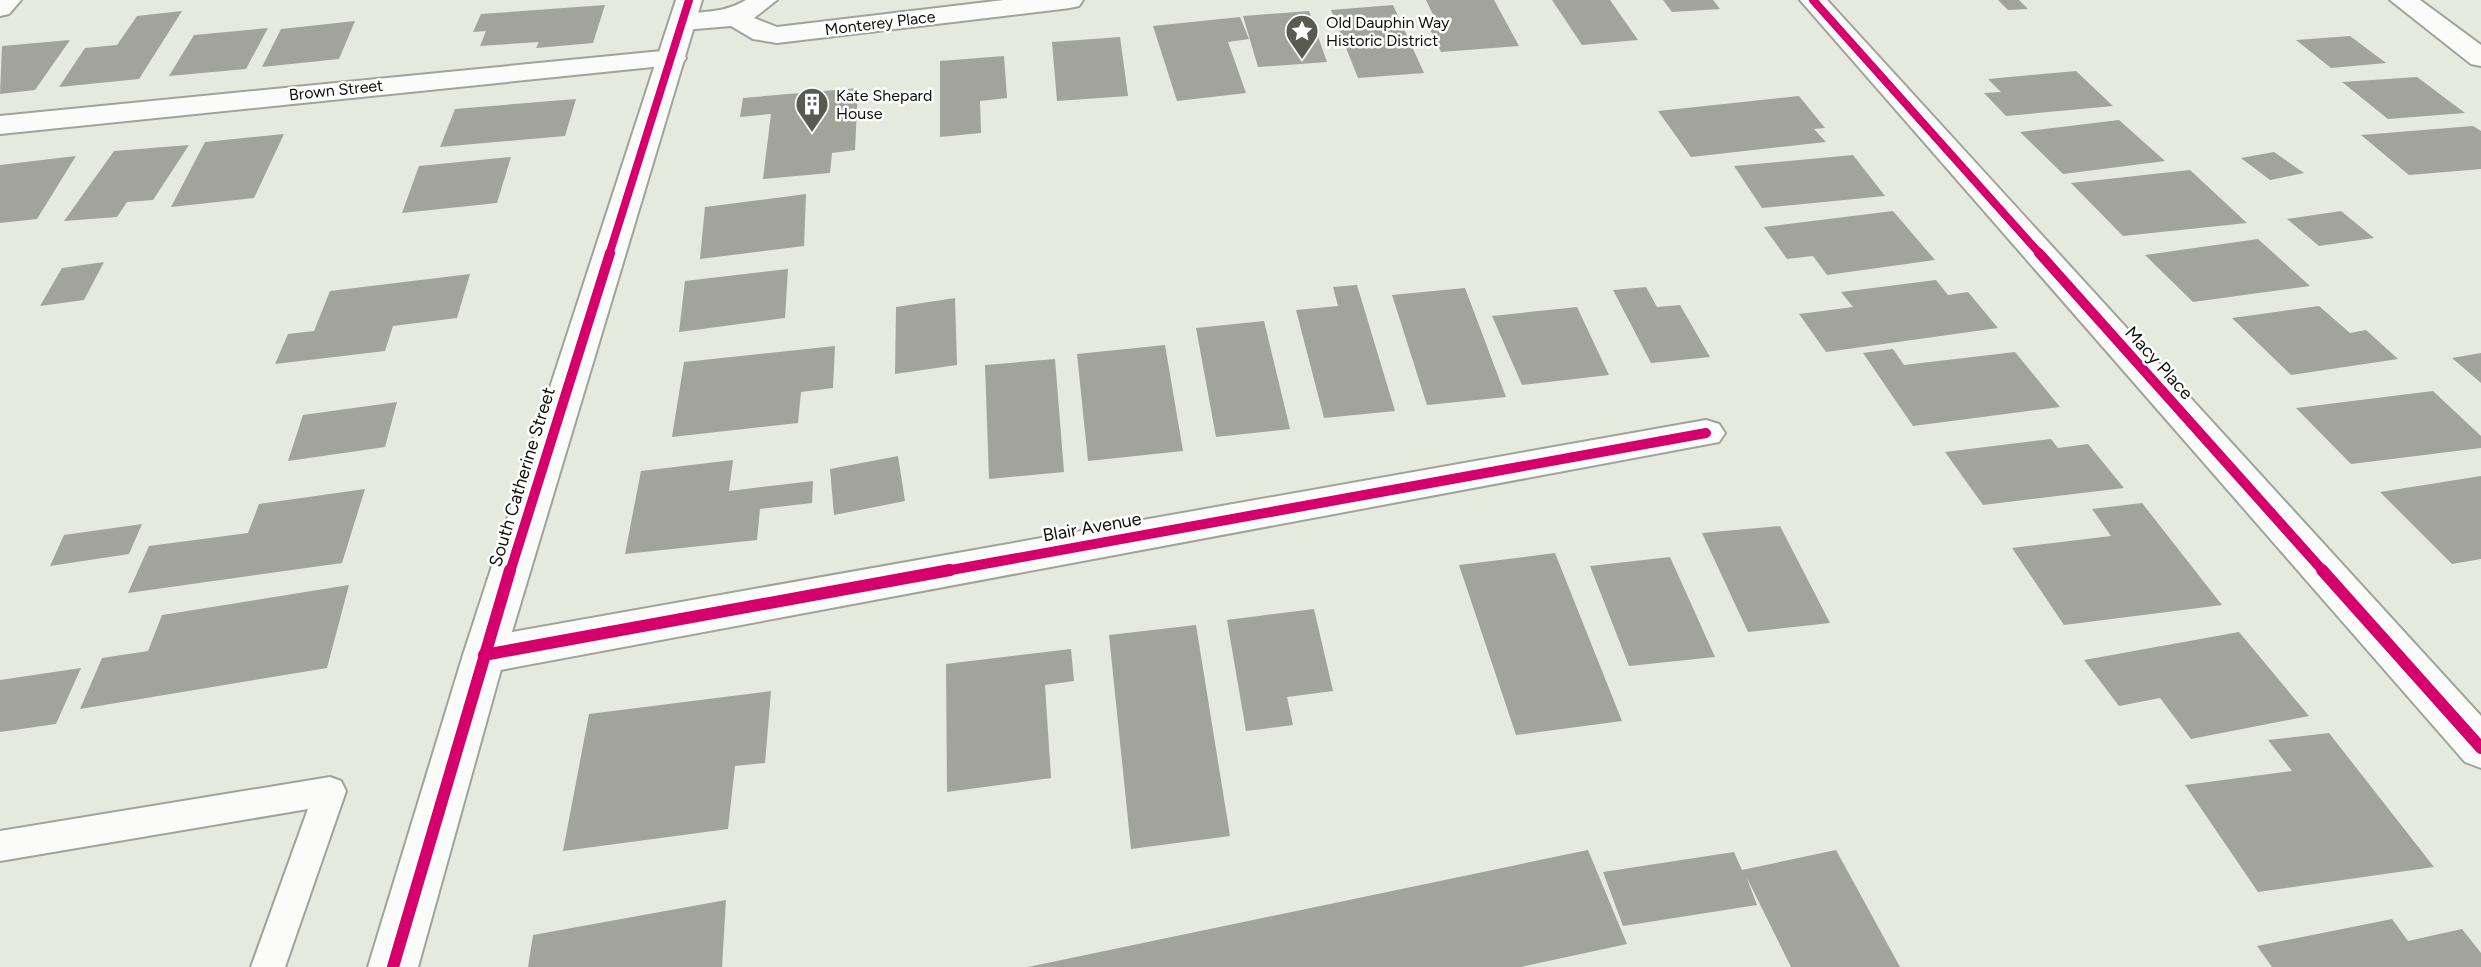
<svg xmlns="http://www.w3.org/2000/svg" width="2481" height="967" viewBox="0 0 2481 967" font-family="Figtree,sans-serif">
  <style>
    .building { fill: #a2a49b }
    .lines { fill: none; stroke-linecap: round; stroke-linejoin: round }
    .lane-casing { stroke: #a1a39a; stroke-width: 4 }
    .street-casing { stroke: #a1a39a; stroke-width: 4 }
    .secondary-casing { stroke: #a1a39a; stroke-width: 4 }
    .lane { fill: #fbfcfa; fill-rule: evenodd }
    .street { fill: #fbfcfa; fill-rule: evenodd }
    .secondary { fill: #fbfcfa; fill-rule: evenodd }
    .cycleway-far2-casing { stroke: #fff; stroke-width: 11 }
    .cycleway-far1-casing { stroke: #fff; stroke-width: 14 }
    .cycleway-casing { stroke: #fff; stroke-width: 17 }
    .cycleway-far2 { stroke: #d6006c; stroke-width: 8 }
    .cycleway-far1 { stroke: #d6006c; stroke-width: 10 }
    .cycleway { stroke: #d6006c; stroke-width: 12 }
    .labels { text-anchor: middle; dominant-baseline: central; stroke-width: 5; stroke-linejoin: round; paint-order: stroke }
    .far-poi-label { font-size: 16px; fill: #0d0f08; stroke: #fff; text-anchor: start }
    .far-street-label { font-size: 16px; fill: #0d0f08; stroke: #fff }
    .street-label { font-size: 18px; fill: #0d0f08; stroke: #fff }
  </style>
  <rect width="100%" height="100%" fill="#e6e9dd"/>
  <!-- building -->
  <g class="building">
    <polygon points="1426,0 1494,0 1519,46 1441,52 1426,21 1436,21"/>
    <polygon points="1552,0 1610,0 1638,40 1582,45"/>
    <polygon points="1663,0 1713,0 1720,9 1672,12"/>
    <polygon points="1998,0 2019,0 2028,9 2008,10"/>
    <polygon points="605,5 593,43 536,48 539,42 480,46 486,31 473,32 481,14"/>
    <polygon points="1393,5 1424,73 1358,78 1331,10"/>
    <polygon points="182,11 139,79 59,87 85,48 117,45 137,16"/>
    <polygon points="1309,11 1327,62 1258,67 1243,16"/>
    <polygon points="1240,17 1249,39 1228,42 1246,93 1177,101 1153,26"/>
    <polygon points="355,21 339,59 262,67 281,29"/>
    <polygon points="268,28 246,69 169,76 194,35"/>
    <polygon points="2350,36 2386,63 2331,68 2296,40"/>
    <polygon points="1120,37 1128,96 1057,101 1052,42"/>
    <polygon points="70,40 35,90 0,94 2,46"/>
    <polygon points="1004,56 1007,98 980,101 981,133 940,137 940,61"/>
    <polygon points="2076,71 2113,106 2006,116 1984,93 2001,92 1988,79"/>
    <polygon points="2417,77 2465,113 2388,119 2342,82"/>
    <polygon points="858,88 855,150 832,153 830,173 763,179 771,114 740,117 743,98"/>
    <polygon points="1799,96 1825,128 1814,129 1826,142 1691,157 1658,111"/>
    <polygon points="576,99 565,136 440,147 455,109"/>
    <polygon points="2119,120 2165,161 2063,174 2020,132"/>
    <polygon points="2473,126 2481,131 2481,169 2409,175 2361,135"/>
    <polygon points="284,134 254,198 171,207 205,142"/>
    <polygon points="189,145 153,200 127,202 117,217 64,221 114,151"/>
    <polygon points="2274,152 2304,173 2270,180 2241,158"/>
    <polygon points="1853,155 1885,196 1762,208 1734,166"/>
    <polygon points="76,156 37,219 0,223 0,165"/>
    <polygon points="511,157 497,203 402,213 419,166"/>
    <polygon points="2190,170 2247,223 2123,236 2071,183"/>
    <polygon points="806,194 804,246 700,259 705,207"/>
    <polygon points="1893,211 1935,260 1827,275 1813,256 1787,259 1764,227"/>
    <polygon points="2341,211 2374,238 2319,246 2287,219"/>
    <polygon points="2258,239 2310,286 2193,302 2145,255"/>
    <polygon points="104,262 84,300 40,306 62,268"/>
    <polygon points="788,269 785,318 679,332 685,281"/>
    <polygon points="470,274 457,318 393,326 385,351 275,364 288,334 314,331 330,291"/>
    <polygon points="1936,280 1948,295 1968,292 1998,328 1826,352 1799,314 1853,307 1841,292"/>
    <polygon points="1357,285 1395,411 1324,418 1296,310 1338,306 1333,287"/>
    <polygon points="1646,287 1657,307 1680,305 1710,357 1651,363 1613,290"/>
    <polygon points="1465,288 1506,397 1427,405 1392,295"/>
    <polygon points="955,298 957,365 895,374 896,307"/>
    <polygon points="2319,306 2350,333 2366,330 2398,359 2291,375 2232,318"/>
    <polygon points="1577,307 1609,375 1522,385 1492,316"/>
    <polygon points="1264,321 1290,429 1216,437 1196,328"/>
    <polygon points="1165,345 1183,451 1088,461 1077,354"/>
    <polygon points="835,346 833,388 801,392 798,423 672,437 684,362"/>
    <polygon points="1893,349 1904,365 2015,352 2060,407 1913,426 1863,353"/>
    <polygon points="2481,353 2481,383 2452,358"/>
    <polygon points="1055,359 1064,472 989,479 985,365"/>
    <polygon points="2433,391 2481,436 2481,448 2351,464 2296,408"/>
    <polygon points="397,402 385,447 288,461 303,415"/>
    <polygon points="2051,439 2058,448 2088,444 2124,488 1983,505 1945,452"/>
    <polygon points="898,456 905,501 834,515 830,469"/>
    <polygon points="733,460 729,491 813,481 812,503 760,509 757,540 625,554 641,471"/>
    <polygon points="2481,476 2481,559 2452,564 2380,492"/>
    <polygon points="365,489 342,563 128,593 149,546 248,533 259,504"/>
    <polygon points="2142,503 2222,605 2064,625 2012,548 2111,536 2092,509"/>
    <polygon points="142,524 129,554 50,566 64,535"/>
    <polygon points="1780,526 1830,623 1748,632 1702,533"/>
    <polygon points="1555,553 1622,721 1516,735 1459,565"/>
    <polygon points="1670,557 1715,657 1629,666 1590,566"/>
    <polygon points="349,585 327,668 80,709 102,658 148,651 162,615"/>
    <polygon points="1314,609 1333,691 1287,697 1293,725 1246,731 1227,620"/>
    <polygon points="1196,625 1230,836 1131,849 1109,635"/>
    <polygon points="2239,632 2309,716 2191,739 2160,698 2119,706 2084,660"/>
    <polygon points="1071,649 1074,681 1045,685 1051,778 947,792 946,664"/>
    <polygon points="81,668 56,724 0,732 0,680"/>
    <polygon points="771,691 765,763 735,766 728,829 563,851 589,714"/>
    <polygon points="2329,733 2434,867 2258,892 2185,785 2292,771 2268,740"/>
    <polygon points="1588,850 1627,944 1521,967 1028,967"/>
    <polygon points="1836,850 1900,967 1791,967 1746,876 1757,905 1623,926 1603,872 1734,852 1742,870"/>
    <polygon points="726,900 722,967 528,967 533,935"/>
    <polygon points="2392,919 2408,941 2462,929 2481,953 2481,967 2272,967 2257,946"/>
  </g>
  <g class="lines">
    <defs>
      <polygon id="lane" points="330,777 341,781 346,791 285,967 251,967 308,809 0,861 0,831"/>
      <g id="street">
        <polygon points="0,0 21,0 9,14 0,16"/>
        <path d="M746 0H777L754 18 777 27 1004 0H1083L1079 6 1070 8 777 43 753 39 731 26 683 30 674 28 670 22 674 16C701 10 721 15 746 0Z"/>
        <polygon points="1800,0 1827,0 2481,716 2481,768 2465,762"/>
        <polygon points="2390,0 2420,0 2481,45 2481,66 2471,64"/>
        <polygon points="672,50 682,52 686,58 682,64 0,134 0,116"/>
        <polygon points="1706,420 1719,424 1725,433 1719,442 484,673 469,668 463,655 469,642 484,637"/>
      </g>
      <polygon id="secondary" points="676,0 702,0 505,655 418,967 368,967 463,655"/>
    </defs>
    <!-- lane casing -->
    <use href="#lane" class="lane-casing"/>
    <!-- street casing -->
    <use href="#street" class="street-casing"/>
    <!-- secondary casing -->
    <use href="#secondary" class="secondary-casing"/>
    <!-- lane -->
    <use href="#lane" class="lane"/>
    <!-- street -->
    <use href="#street" class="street"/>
    <!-- secondary -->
    <use href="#secondary" class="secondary"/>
    <defs>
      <g id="cycleway-far2">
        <polyline points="1813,0 2041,255"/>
        <polyline points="609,255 689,0"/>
      </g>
      <g id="cycleway-far1">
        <polyline points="2039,253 2324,572"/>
        <polyline points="510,572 610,253"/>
        <polyline points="940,572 1706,433"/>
      </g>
      <g id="cycleway">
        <polyline points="2322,570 2481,748"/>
        <polyline points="484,655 950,570"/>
        <polyline points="393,967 510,570"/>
      </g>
    </defs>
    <!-- cycleway-far2 casing -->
    <use href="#cycleway-far2" class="cycleway-far2-casing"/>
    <!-- cycleway-far1 casing -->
    <use href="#cycleway-far1" class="cycleway-far1-casing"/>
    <!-- cycleway casing -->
    <use href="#cycleway" class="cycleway-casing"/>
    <!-- cycleway-far2 -->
    <use href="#cycleway-far2" class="cycleway-far2"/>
    <!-- cycleway-far1 -->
    <use href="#cycleway-far1" class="cycleway-far1"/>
    <!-- cycleway -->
    <use href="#cycleway" class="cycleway"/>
  </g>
  <!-- icons -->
  <defs>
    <symbol id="sight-pin" viewBox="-11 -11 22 30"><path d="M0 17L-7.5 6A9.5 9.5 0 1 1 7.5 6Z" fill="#595b53" stroke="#fff"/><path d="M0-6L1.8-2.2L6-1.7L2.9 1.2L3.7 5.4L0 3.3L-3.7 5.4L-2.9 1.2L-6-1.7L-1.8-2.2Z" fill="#fff"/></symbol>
    <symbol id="building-pin" viewBox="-11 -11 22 30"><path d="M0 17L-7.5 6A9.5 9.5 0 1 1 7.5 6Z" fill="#595b53" stroke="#fff"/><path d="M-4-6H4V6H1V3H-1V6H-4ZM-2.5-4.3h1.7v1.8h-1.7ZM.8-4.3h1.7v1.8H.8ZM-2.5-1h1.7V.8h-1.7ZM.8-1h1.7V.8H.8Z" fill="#fff"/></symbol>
  </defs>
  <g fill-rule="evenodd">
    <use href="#sight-pin" x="1283" y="12" width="38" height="52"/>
    <use href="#building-pin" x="793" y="85" width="38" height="52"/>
  </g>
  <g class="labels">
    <!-- far-poi labels -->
    <g class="far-poi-label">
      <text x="1326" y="22">Old Dauphin Way<tspan x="1326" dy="18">Historic District</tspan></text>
      <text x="836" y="95">Kate Shepard<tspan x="836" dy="18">House</tspan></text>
    </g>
    <!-- far-street labels -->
    <g class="far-street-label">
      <text transform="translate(880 23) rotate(-7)">Monterey Place</text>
      <text transform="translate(336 90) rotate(-6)">Brown Street</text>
    </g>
    <!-- street labels -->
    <g class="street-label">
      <text transform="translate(2159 363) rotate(48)">Macy Place</text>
      <text transform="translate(522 477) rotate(-73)">South Catherine Street</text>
      <text transform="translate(1092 527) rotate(-10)">Blair Avenue</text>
    </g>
  </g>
</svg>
